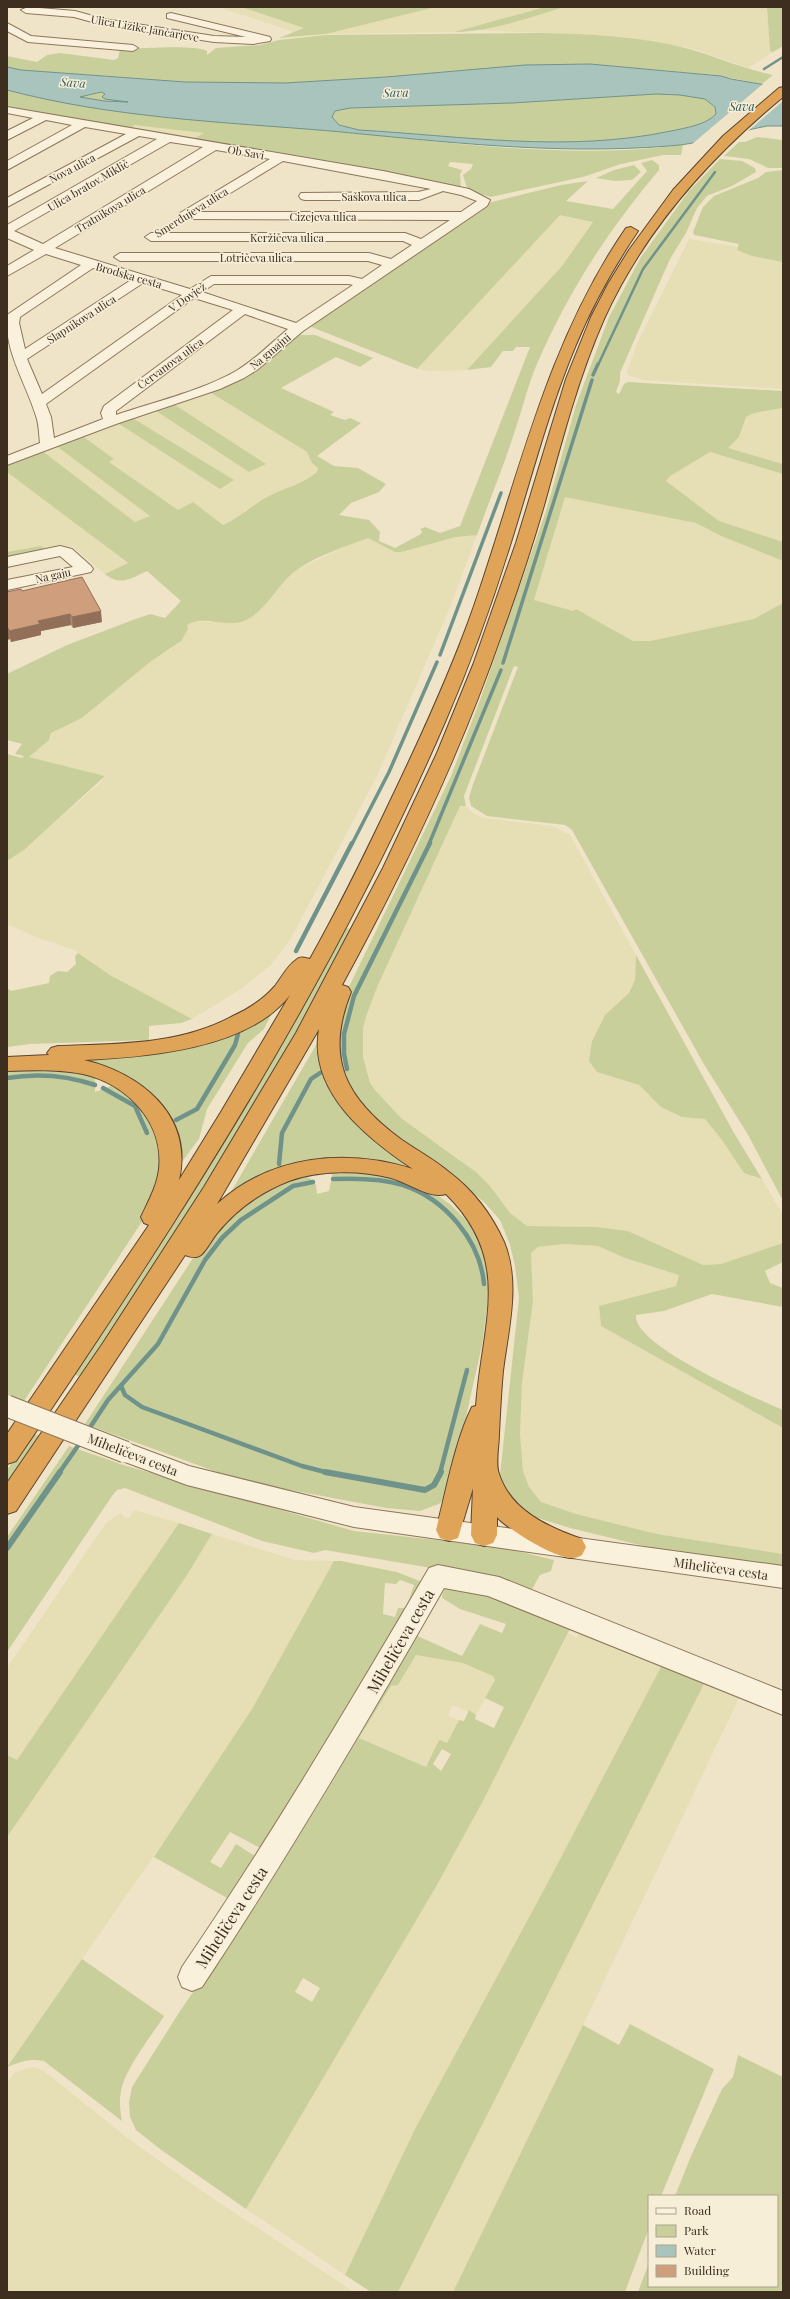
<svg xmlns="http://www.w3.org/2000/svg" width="790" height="2299" viewBox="0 0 790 2299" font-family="'Playfair Display',serif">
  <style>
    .farmland { fill: #e6deb5 }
    .green { fill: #c9cf9b; fill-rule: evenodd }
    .water { fill: #a9c4bc; stroke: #6f938a; fill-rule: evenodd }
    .pier { fill: #f0e4c8 }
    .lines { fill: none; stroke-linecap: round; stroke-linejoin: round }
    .stream-far3 { stroke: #6f938a; stroke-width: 2.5 }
    .stream-far2 { stroke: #6f938a; stroke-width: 3.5 }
    .stream-far1 { stroke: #6f938a; stroke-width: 4.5 }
    .stream { stroke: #6f938a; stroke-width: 6 }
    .minor-casing { stroke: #8d765c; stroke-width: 2 }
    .highway-casing { stroke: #5b4430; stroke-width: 2 }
    .minor { fill: #faf1dc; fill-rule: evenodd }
    .highway { fill: #e0a458; fill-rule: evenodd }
    .minor-bridge-casing { stroke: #8d765c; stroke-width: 23; stroke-linecap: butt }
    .minor-bridge { stroke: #faf1dc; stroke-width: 21 }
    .wall { fill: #b2896c }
    .shaded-wall { fill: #916f58 }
    .building { fill: #cf9f7d; stroke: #916f58 }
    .labels { text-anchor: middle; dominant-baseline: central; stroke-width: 3; stroke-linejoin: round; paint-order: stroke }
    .far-street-label { font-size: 11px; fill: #3d2e20; stroke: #f7eed8 }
    .far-water-label { font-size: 12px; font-style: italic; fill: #2f5d5a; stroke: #f7eed8 }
    .street-label { font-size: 13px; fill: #3d2e20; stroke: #f7eed8 }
    .near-street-label { font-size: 16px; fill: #3d2e20; stroke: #f7eed8 }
  </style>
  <rect width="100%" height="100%" fill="#f0e4c8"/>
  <!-- farmland -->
  <g class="farmland">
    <polygon points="218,7 241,7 305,28 294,32"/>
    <polygon points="436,7 545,7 454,32 326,34"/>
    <polygon points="565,7 767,7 770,51 773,52 748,68 694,49 618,36 475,30"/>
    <polygon points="133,125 183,129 205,132 195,138 131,128"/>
    <polygon points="560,214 593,222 562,266 467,370 432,371 417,369"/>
    <polygon points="689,239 738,247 738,250 752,256 783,262 783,389 642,380 628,375 627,371 637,344"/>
    <polygon points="208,391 307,452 312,463 318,468 317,472 311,477 269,496 247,509 235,520 223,525 193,502 178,510 108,462 114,459 81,435 116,422 220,489 234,480 131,417 153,409 249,472 266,464 172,403"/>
    <polygon points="783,408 783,464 727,448 739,437 746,417 754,413"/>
    <polygon points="55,445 151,516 135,522 41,450"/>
    <polygon points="709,452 783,474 783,542 719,521 666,481 670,476"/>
    <polygon points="7,472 54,506 128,564 105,574 72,546 48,551 30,548 7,552"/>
    <polygon points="565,496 696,523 721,536 783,561 783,603 755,619 650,641 633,641 576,609 573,611 534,600"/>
    <polygon points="467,535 477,535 451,605 377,776 290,940 271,965 241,989 192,1019 110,975 74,950 36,937 7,924 7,861 24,850 102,781 105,776 29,757 49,740 51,733 82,718 150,662 176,645 186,625 192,621 231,623 245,620 298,569 347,546 368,537 395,552"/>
    <polygon points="460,806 466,806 474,814 485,818 553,826 570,835 636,955 635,980 629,993 605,1015 592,1041 591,1055 597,1072 639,1085 648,1095 682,1117 705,1119 752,1177 762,1179 783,1215 783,1243 721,1264 703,1265 628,1231 596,1227 527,1226 510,1213 490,1186 459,1159 401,1118 375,1090 370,1083 363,1057 363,1028 367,1014 378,985"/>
    <polygon points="564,1244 598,1246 625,1258 680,1275 676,1286 599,1306 601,1326 783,1428 783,1554 657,1534 576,1514 541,1502 529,1487 523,1471 520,1434 522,1383 533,1301 531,1253 538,1247"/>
    <polygon points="134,1510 179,1523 17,1760 7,1755 7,1668 106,1523 121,1513 125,1518 130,1517"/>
    <polygon points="212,1534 295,1560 334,1561 252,1709 201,1789 7,2066 7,1837"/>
    <polygon points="581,1630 663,1663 548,1882 416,2127 345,2275 246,2209 437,1885 483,1801 569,1633 576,1638"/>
    <polygon points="416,1655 463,1663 493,1675 495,1680 476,1715 452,1705 448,1716 459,1720 447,1743 439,1741 426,1767 359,1738 391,1686 398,1685"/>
    <polygon points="706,1680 741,1694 583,2025 453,2292 398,2292"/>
    <polygon points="33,2067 44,2071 134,2143 202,2191 354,2292 7,2292 7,2083 15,2072"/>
  </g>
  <!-- green -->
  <g class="green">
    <polygon points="241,7 436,7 326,34 279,38 304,28"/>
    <path d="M545 7H565C529 17 492 32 454 32Z"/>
    <polygon points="767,7 783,7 783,46 773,52 770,51"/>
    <path d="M541 33C590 34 641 36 689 49 717 57 744 69 773 75L762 84 715 75 590 64 525 65 386 77 285 83 185 82 21 70 7 67V56L37 62 47 55 60 53 114 60 118 58 120 49C137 49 194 44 207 51V55L216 48 260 45 279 40 326 35Z"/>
    <path d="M7 90C113 118 224 121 332 131 448 142 566 160 683 145L681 155H663L621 164 583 177 491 197 468 191 463 175 471 169 473 164 450 162 448 166 462 170 460 175 461 186 456 188 73 120V118L7 108ZM134 125 204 133 195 138 132 128Z"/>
    <polygon points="101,92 105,94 102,97 105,99 128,102 104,101 78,97"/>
    <path d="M656 94 680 95 705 99 715 107 716 114C707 125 685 128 671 131 567 153 463 136 359 130L339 125 332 117 335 111 350 108 512 103Z"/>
    <polygon points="757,137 783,140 783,168 768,168 749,159 724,156 739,142 745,142"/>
    <path d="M720 159 742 161 755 168 756 172 732 186 707 196 697 208 686 233 670 259 633 343 620 373V381L616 392 619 394 624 384 628 382 783 391V408L754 413 746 417 739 437 728 448 783 464V474L710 452 670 476 666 481 719 521 783 542V561L721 536 696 523 565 497 534 600 573 611 576 609 633 641H650L754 619 783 603V1201L747 1133 705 1066 572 830 565 825 487 816 471 806 469 798 472 787 518 667 514 666 464 796 466 806H460L378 985 367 1014 363 1028V1057L370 1083 375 1090 401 1118 476 1172 490 1186 510 1213 527 1226 596 1227 628 1231 703 1265 721 1264 783 1243V1262L765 1271 770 1283 783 1288V1307L712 1294 664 1311 636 1315C633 1346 756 1398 783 1410V1428L601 1326 599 1306 676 1286 679 1275 625 1258 598 1246 564 1244 538 1247 531 1253 533 1301 522 1383 520 1434 523 1471 529 1487 541 1502 576 1514 657 1534 783 1554V1566L652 1548 570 1528 525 1514 505 1495 500 1475 519 1298 515 1266 510 1245 500 1220 485 1203 450 1173 387 1131 351 1093 336 1048 343 999 451 776 480 700 546 511 576 405 609 317 641 257 689 191Z"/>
    <path d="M652 160 659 165V170C609 229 568 292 537 364 529 382 525 400 519 418 507 458 491 496 477 535L456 537 401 552H395L368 538C346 546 317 556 298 569 279 582 266 611 246 620 226 629 203 614 187 625L188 629 181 641 150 662 82 718 51 733 49 740 29 757 105 776 24 850 7 861V754L22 758 24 756 15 754 22 744 7 740V674L67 645 133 620 150 614 165 618 181 601 147 571C131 578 121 587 105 574L128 563 7 472V463L41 450 135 522 150 516 55 445 81 435 114 459 109 462 178 510 193 502 223 525C239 518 252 505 267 497 284 488 303 484 317 472L318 468 312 463 307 452 208 391 295 335H315L373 358 360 367 336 357 281 388 334 412 330 415 345 420 350 418 361 423 317 456 334 466 358 468 386 484 379 492 351 503 339 515 369 520 380 532 379 541 395 548 421 534 422 532 420 529 425 527 440 533 460 526 530 347H516L513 351H503L491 367 467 370 562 266 593 222 560 215 417 369 309 326 488 203 561 185 588 181 566 201 613 209 647 171 641 163Z"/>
    <polygon points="634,165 641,172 632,180 615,181 596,178 614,170"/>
    <polygon points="783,170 783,262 752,256 737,250 739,244 694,235 693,232 703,207 714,196 758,178 766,172"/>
    <polygon points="172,403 266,464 249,472 153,409"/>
    <polygon points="131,417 234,480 220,489 116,422"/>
    <polygon points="41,546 48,551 7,559 7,552"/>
    <polygon points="344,928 354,929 242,1128 171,1244 81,1377 73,1374 233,1127 304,1004"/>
    <polygon points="78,953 110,975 192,1019 181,1023 149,1026 149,1040 30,1044 7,1047 7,988 11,991 49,983 50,976 58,971 67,972 76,964 75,956"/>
    <polygon points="636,955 734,1133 762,1179 744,1173 722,1140 705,1119 682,1117 661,1107 639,1085 597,1072 589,1061 592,1041 605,1015 629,993 635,980"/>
    <path d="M275 1007 264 1029 248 1043 207 1109 199 1139 178 1167C176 1153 177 1134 172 1121 155 1078 99 1071 60 1058L121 1056Z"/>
    <polygon points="319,1042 323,1059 415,1168 413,1170 352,1159 228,1197 316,1045"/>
    <polygon points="31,1067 92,1074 95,1078 95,1092 114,1085 152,1114 165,1158 149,1211 24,1401 7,1395 7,1070"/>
    <polygon points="348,1170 396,1176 434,1193 451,1205 469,1223 482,1247 489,1271 488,1301 482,1345 453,1475 445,1498 439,1504 420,1511 386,1508 269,1486 225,1475 85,1424 195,1255 236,1208 284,1181 302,1176 310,1178 316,1185 317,1194 329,1191 333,1171"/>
    <polygon points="33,1434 42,1436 7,1484 7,1470"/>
    <path d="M69 1446C87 1453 103 1457 120 1464L354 1531 501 1547 554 1560 551 1571 540 1575 530 1593 443 1570 325 1550 314 1553 262 1541 125 1488 117 1490 112 1496 7 1652V1537Z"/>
    <polygon points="179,1523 212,1534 185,1578 7,1837 7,1755 17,1760"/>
    <path d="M334 1561H341L397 1572 422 1582 266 1851 230 1832 210 1862 221 1868 236 1844 261 1860 236 1903 154 1857 252 1709ZM400 1580 414 1585 406 1608H398L395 1617 383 1614 385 1583 396 1584Z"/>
    <path d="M454 1585 573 1623 483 1801 437 1885 246 2209 160 2149 136 2130 130 2117 129 2102 132 2087 180 2011 238 1927 411 1633 462 1656 480 1624 502 1633 506 1624 460 1609 442 1598C443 1589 446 1587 454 1585ZM416 1655 463 1663 493 1676 495 1680 485 1698 504 1707 494 1728 475 1719 476 1715 469 1710 464 1721 459 1720 447 1743 439 1740 426 1767 359 1738 391 1686 398 1685ZM442 1749 451 1754 441 1771 433 1764ZM303 1978 320 1988 312 2002 295 1992Z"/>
    <polygon points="663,1663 706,1680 398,2292 371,2292 345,2275 416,2127 548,1882"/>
    <path d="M82 1959 164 2016C152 2035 125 2069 121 2091 119 2101 120 2110 122 2121L44 2061C29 2058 20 2062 7 2067Z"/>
    <polygon points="630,2024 714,2069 661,2196 649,2196 649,2228 625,2292 453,2292 583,2025 619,2045"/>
    <polygon points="738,2055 783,2077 783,2292 638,2292 649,2263 649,2286 777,2286 777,2196 675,2196 691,2156 722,2089 733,2077"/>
  </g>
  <!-- water -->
  <path class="water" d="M590 64 721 76 731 79 783 88V126H767C735 132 702 144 669 146 553 155 447 142 331 131 223 122 113 118 7 90V67L21 70 185 82 285 83 386 77 525 65ZM101 92 105 94 102 97 105 99 128 102 104 101 80 97ZM656 94 680 95 705 99 715 107 716 114C706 125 685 128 671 131 567 153 463 136 359 130L339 125 332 117 335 111 350 108 512 103Z"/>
  <!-- pier -->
  <polygon class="pier" points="764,83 783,86 783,101 747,132 691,145"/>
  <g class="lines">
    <!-- stream-far3 -->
    <g class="stream-far3">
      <polyline points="764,69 783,57"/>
      <polyline points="598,365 643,269 715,172"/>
    </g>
    <!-- stream-far2 -->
    <g class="stream-far2">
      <polyline points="593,375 598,364"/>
      <polyline points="440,655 501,493"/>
      <polyline points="503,663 592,380"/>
      <polyline points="352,844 389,772 437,662"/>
      <polyline points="429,844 501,670"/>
    </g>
    <!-- stream-far1 -->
    <g class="stream-far1">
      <polyline points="296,951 352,843"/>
      <polyline points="347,1069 344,1054 344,1034 354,996 430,843"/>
      <path d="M7 1078C37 1073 66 1075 95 1085"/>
      <polyline points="103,1088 135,1106 147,1133"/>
      <polyline points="176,1120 197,1109 235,1045 238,1034"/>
      <polyline points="279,1164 282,1133 311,1079 320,1073"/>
      <path d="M333 1179C356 1178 380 1178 403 1185 445 1199 480 1240 484 1284"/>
      <polyline points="121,1386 125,1395 142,1407 302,1466 329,1473"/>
      <polyline points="87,1432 108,1400 158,1344 205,1260 222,1238 241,1220 293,1186 313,1182"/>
      <polyline points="59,1473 82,1440"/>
      <polyline points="440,1473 467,1370"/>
    </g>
    <!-- stream -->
    <g class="stream">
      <polyline points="325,1472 425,1490 434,1485 441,1472"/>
      <polyline points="7,1548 60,1472"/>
    </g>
    <defs>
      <g id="minor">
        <polygon points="28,7 75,11 104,19 214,36 246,37 167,18 167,14 171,13 270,37 271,39 270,41 253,44 214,42 103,25 74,17 26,13 21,10"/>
        <polygon points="7,23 31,36 133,45 138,48 133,51 28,42 7,31"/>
        <path d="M7 107 383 171 469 189 490 200 487 206 303 331 257 370 244 378 220 389 116 424 7 465V456L40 443C39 435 39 424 36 416 26 383 4 351 7 315L81 265 46 254 7 276V266L34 250 7 238V225L157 139 139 136 7 207V198L126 134 85 127 7 170V161L72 125 46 120 7 140V131L33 118 7 113ZM170 142 203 147 43 244 14 231ZM216 150 270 159 180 213 178 216 180 219 450 220 421 239 405 233H151L145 237 151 241H403L412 245 391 259 369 253H120L114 257 120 261H368L382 265 362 279 349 276H211L190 289 55 248ZM283 161 431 189 418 192 301 193 299 196 301 199 305 200H419L443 191 461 195 477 201 461 212H199ZM93 268 131 280 25 349 19 323 20 317ZM143 283 182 295 42 394 27 359ZM214 284H349L353 285 296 323 202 292ZM194 298 233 310 104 406 101 413 103 419 54 438 51 417 46 404ZM245 314 288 329C271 343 255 360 236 371 201 391 154 402 116 415V411Z"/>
        <polygon points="60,546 72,549 91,566 93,569 91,572 7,590 7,580 73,567 60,556 7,567 7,557"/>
        <polygon points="125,1442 189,1466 354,1507 783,1566 783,1588 354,1527 187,1485 117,1459 113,1452 117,1445"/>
        <path d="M438 1565 499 1577 783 1691V1715L488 1596 444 1588C367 1723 288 1857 202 1987L192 1991 182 1987 178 1977 182 1967C270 1838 350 1703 429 1568Z"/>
      </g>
      <g id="highway">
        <path d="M783 87V97C709 158 644 231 604 319 578 378 562 440 545 502 532 547 517 592 501 636 459 757 403 873 342 985L348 987 351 992C324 1059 346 1099 402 1140 418 1151 435 1160 449 1172 473 1190 492 1215 504 1242 521 1283 508 1330 503 1371 501 1392 500 1413 499 1434 499 1446 495 1463 499 1474 511 1511 548 1527 582 1539L586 1547 582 1555C580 1556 576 1558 573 1558 556 1559 509 1530 497 1517V1535L493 1543 484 1546 475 1543 471 1535 473 1488 458 1538 449 1541 440 1538 436 1530C446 1492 455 1441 472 1407L476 1406C482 1323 514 1261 446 1194 429 1199 409 1183 391 1178 359 1170 321 1170 289 1181 261 1192 237 1209 218 1232 212 1239 208 1248 202 1254 197 1259 190 1257 185 1255L16 1511 7 1514V1483L103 1343 204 1187 296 1033 383 868 437 753 473 665 516 543 566 379 591 317 608 284 629 250 673 190 723 136 779 88ZM319 1029C308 1092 367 1138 413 1169 345 1148 271 1155 217 1204Z"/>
        <path d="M631 227 638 231C613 268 592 306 575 347 549 409 532 475 512 539 493 601 471 662 445 722 331 985 177 1225 16 1461L7 1464V1434L149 1225 144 1223 141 1217C148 1202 157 1186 159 1169 164 1122 127 1084 83 1074 58 1069 32 1070 7 1071V1057L49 1055 47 1053 51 1048 58 1046C117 1044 180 1045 233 1016 248 1009 264 999 275 986 281 978 288 965 296 960 300 956 305 958 310 959 341 904 368 848 395 791 424 730 452 669 474 606 519 476 547 343 626 228ZM290 995 221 1112 179 1180C194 1115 140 1073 84 1060 147 1057 249 1049 290 995Z"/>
      </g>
    </defs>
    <!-- minor casing -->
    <use href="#minor" class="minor-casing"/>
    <!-- highway casing -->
    <use href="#highway" class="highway-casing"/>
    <!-- minor -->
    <use href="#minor" class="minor"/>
    <!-- highway -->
    <use href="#highway" class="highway"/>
    <defs>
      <polyline id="minor-bridge" points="7,1406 125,1452"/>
    </defs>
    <!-- minor-bridge casing -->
    <use href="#minor-bridge" class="minor-bridge-casing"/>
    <!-- minor-bridge -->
    <use href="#minor-bridge" class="minor-bridge"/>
  </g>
  <!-- wall -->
  <polygon class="wall" points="22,591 102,622 73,628 71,625 41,631 41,635 11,642 10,639 7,640 7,592"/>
  <!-- shaded-wall -->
  <g class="shaded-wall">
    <polygon points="101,611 102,622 73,628 72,617"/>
    <polygon points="70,614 71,625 41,631 41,635 11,642 9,631 38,621"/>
    <polygon points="7,628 8,628 10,639 7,640"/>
  </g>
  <!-- building -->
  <polygon class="building" points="82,577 101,611 72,617 70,614 38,621 40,624 9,631 8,628 7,628 7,592 21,589 22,591"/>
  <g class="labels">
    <!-- far-street labels -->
    <g class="far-street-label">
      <text transform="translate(145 28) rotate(10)">Ulica Lizike Jančarjeve</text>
      <text transform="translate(246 152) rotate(10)">Ob Savi</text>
      <text transform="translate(72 168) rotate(-28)">Nova ulica</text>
      <text transform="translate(88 185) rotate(-30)">Ulica bratov Miklič</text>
      <text x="374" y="196">Saškova ulica</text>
      <text transform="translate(110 209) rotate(-31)">Tratnikova ulica</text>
      <text transform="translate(191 212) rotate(-32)">Smerdujeva ulica</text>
      <text x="323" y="216">Cizejeva ulica</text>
      <text x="287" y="237">Keržičeva ulica</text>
      <text x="256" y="257">Lotričeva ulica</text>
      <text transform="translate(129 275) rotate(16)">Brodska cesta</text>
      <text transform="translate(187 297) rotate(-35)">V Dovjež</text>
      <text transform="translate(81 319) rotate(-33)">Slapnikova ulica</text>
      <text transform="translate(270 351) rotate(-40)">Na gmajni</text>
      <text transform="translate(170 363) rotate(-36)">Červanova ulica</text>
      <text transform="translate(53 575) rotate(-12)">Na gaju</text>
    </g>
    <!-- far-water labels -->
    <g class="far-water-label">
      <text transform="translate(73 82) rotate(4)">Sava</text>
      <text transform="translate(396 92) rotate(-1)">Sava</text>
      <text x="742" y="106">Sava</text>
    </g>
    <!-- street labels -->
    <g class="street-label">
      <text transform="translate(133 1454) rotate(21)">Miheličeva cesta</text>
      <text transform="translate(721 1568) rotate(8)">Miheličeva cesta</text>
    </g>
    <!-- near-street labels -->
    <g class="near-street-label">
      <text transform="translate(400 1641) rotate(-60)">Miheličeva cesta</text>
      <text transform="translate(231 1917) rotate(-57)">Miheličeva cesta</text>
    </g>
  </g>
  <!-- border -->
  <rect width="790" height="2299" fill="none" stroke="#3d2e20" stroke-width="16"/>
  <!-- legend -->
  <rect x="648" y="2195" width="130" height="92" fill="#f7eed8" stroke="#ada18e"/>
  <rect x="656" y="2208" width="20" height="6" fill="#faf1dc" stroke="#ada18e"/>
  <text x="684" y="2215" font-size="12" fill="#3d2e20">Road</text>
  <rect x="656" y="2225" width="20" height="12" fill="#c9cf9b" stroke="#ada18e"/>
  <text x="684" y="2235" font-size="12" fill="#3d2e20">Park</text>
  <rect x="656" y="2245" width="20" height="12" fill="#a9c4bc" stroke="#ada18e"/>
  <text x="684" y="2255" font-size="12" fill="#3d2e20">Water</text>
  <rect x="656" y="2265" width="20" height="12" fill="#cf9f7d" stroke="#ada18e"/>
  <text x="684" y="2275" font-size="12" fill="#3d2e20">Building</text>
</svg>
